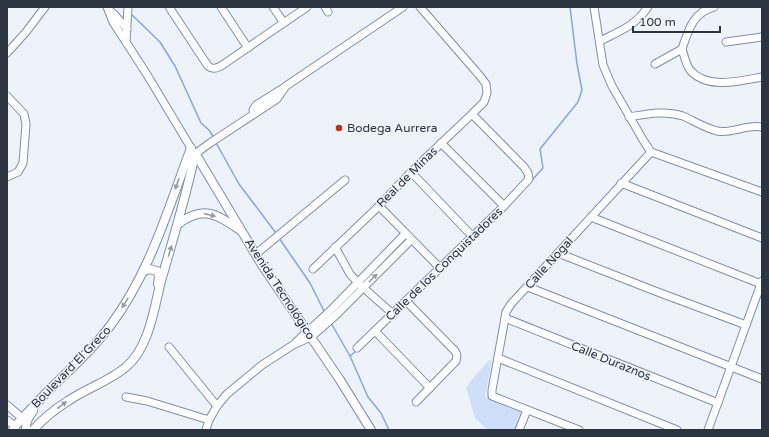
<svg xmlns="http://www.w3.org/2000/svg" width="769" height="437" viewBox="0 0 769 437" font-family="'Varela Round',sans-serif">
  <style>
    .green { fill: #d0dff9 }
    .lines { fill: none; stroke-linecap: round; stroke-linejoin: round }
    .stream { stroke: #82a7e7; stroke-width: 1.5 }
    .minor-casing { stroke: #7d8fac; stroke-width: 9 }
    .major-casing { stroke: #7d8fac; stroke-width: 10 }
    .minor { stroke: #fff; stroke-width: 7 }
    .major { stroke: #fff; stroke-width: 8 }
    .oneway { fill: #969aa0 }
    .poi-dot { fill: #bc3213; stroke: #eef2f9; stroke-width: 1.5 }
    .labels { text-anchor: middle; dominant-baseline: central; stroke-width: 3; stroke-linejoin: round; paint-order: stroke }
    .poi-label { font-size: 12px; fill: #2c3440; stroke: #eef2f9; text-anchor: start }
    .street-label { font-size: 12px; fill: #2c3440; stroke: #eef2f9 }
  </style>
  <rect width="100%" height="100%" fill="#eef2f9"/>
  <!-- green -->
  <polygon class="green" points="489,360 492,361 485,397 521,411 515,430 488,430 475,418 466,387"/>
  <g class="lines">
    <!-- stream -->
    <g class="stream">
      <polyline points="130,13 160,42 175,66 201,123 209,130 214,138"/>
      <polyline points="215,141 239,184 276,233"/>
      <polyline points="515,199 543,168 540,149 578,102 582,90 577,64 570,7"/>
      <polyline points="279,238 310,283 325,313"/>
      <polyline points="331,323 350,356 368,397 381,413 389,430"/>
      <polyline points="350,356 356,351"/>
    </g>
    <defs>
      <g id="minor">
        <polyline points="107,7 113,22 146,73 191,148"/>
        <path d="M169 7 208 66C213 70 216 68 221 66L307 7"/>
        <polyline points="221,7 248,48"/>
        <polyline points="273,7 284,23"/>
        <polyline points="325,7 328,12"/>
        <polyline points="594,7 603,65 612,86 643,140 651,152"/>
        <polyline points="109,10 114,14 127,29"/>
        <path d="M600 41C620 31 635 26 648 7"/>
        <polyline points="126,42 128,7"/>
        <polyline points="726,42 762,37"/>
        <path d="M682 49C684 55 686 65 690 70 707 90 740 81 762 77"/>
        <path d="M682 49C688 31 693 12 714 7"/>
        <polyline points="7,53 26,32 45,7"/>
        <polyline points="655,64 682,49"/>
        <polyline points="7,96 24,114 26,124 23,163 18,172 7,177"/>
        <polyline points="254,114 253,110 256,105 285,87"/>
        <path d="M629 117C647 114 664 110 683 116 694 121 705 128 717 131 731 134 747 124 762 127"/>
        <polyline points="441,143 504,206"/>
        <polyline points="651,152 762,192"/>
        <polyline points="195,154 210,143 277,99 286,86 403,7"/>
        <polyline points="411,172 472,236"/>
        <polyline points="621,183 762,238"/>
        <polyline points="379,206 440,268"/>
        <polyline points="591,217 761,284"/>
        <polyline points="335,247 350,274 358,283 393,314"/>
        <polyline points="558,253 655,291 746,325"/>
        <polyline points="256,254 345,180"/>
        <polyline points="313,269 379,206 411,172 472,114 484,102 487,93 486,84 480,76 420,7"/>
        <polyline points="528,287 762,379"/>
        <polyline points="406,301 455,351 457,355 456,361 416,402"/>
        <polyline points="505,318 718,403"/>
        <polyline points="375,331 430,388"/>
        <polyline points="296,342 332,309 405,234"/>
        <polyline points="169,347 217,406"/>
        <polyline points="357,348 504,206 529,179 528,173 524,167 472,114"/>
        <polyline points="498,358 677,430"/>
        <polyline points="126,397 147,401 209,420"/>
        <polyline points="7,405 22,418"/>
        <polyline points="7,420 15,426"/>
        <polyline points="206,430 209,420 217,406 227,394 262,365 293,345 311,337 336,315 411,240"/>
        <polyline points="519,430 527,410"/>
        <polyline points="579,430 492,396 492,390 505,318 506,312 511,304 651,152"/>
        <polyline points="708,430 762,281"/>
      </g>
      <g id="major">
        <polyline points="195,153 262,265 340,380 371,430"/>
        <path d="M178 224C204 205 216 214 240 230"/>
        <polyline points="144,271 149,269 157,271 159,276 158,284"/>
        <path d="M13 430C18 421 27 413 35 405 59 378 88 356 110 326 150 273 168 209 191 148"/>
        <path d="M26 430C25 423 29 416 33 411"/>
        <path d="M33 430C43 419 55 409 68 401 87 388 108 382 126 367 149 348 154 309 161 281 173 239 186 197 195 154"/>
      </g>
    </defs>
    <!-- minor casing -->
    <use href="#minor" class="minor-casing"/>
    <!-- major casing -->
    <use href="#major" class="major-casing"/>
    <!-- minor -->
    <use href="#minor" class="minor"/>
    <!-- major -->
    <use href="#major" class="major"/>
  </g>
  <!-- one-way arrows -->
  <defs><path id="oneway-solid" d="M-6-.8H1V-3.2L6.5 0L1 3.2V.8H-6Z"/></defs>
  <g class="oneway">
    <use href="#oneway-solid" transform="translate(177 184) rotate(110)"/>
    <use href="#oneway-solid" transform="translate(210 215) rotate(13)"/>
    <use href="#oneway-solid" transform="translate(170 251) rotate(-73)"/>
    <use href="#oneway-solid" transform="translate(373 278) rotate(-45)"/>
    <use href="#oneway-solid" transform="translate(125 303) rotate(122)"/>
    <use href="#oneway-solid" transform="translate(62 405) rotate(-36)"/>
  </g>
  <!-- markers -->
  <circle class="poi-dot" cx="339" cy="128" r="4"/>
  <g class="labels">
    <!-- poi labels -->
    <g class="poi-label">
      <text x="347" y="128">Bodega Aurrera</text>
    </g>
    <!-- street labels -->
    <g class="street-label">
      <text transform="translate(407 177) rotate(-45)">Real de Minas</text>
      <text transform="translate(549 263) rotate(-48)">Calle Nogal</text>
      <text transform="translate(444 264) rotate(-44)">Calle de los Conquistadores</text>
      <text transform="translate(280 289) rotate(57)">Avenida Tecnológico</text>
      <text transform="translate(611 361) rotate(22)">Calle Duraznos</text>
      <text transform="translate(71 367) rotate(-46)">Boulevard El Greco</text>
    </g>
  </g>
  <!-- border -->
  <rect width="769" height="437" fill="none" stroke="#2c3440" stroke-width="16"/>
  <!-- scale -->
  <path d="M633 26v6h87v-6" fill="none" stroke="#2c3440" stroke-width="2"/>
  <text x="639" y="26" font-size="12" fill="#2c3440" stroke="#eef2f9" stroke-width="3" paint-order="stroke">100 m</text>
</svg>
